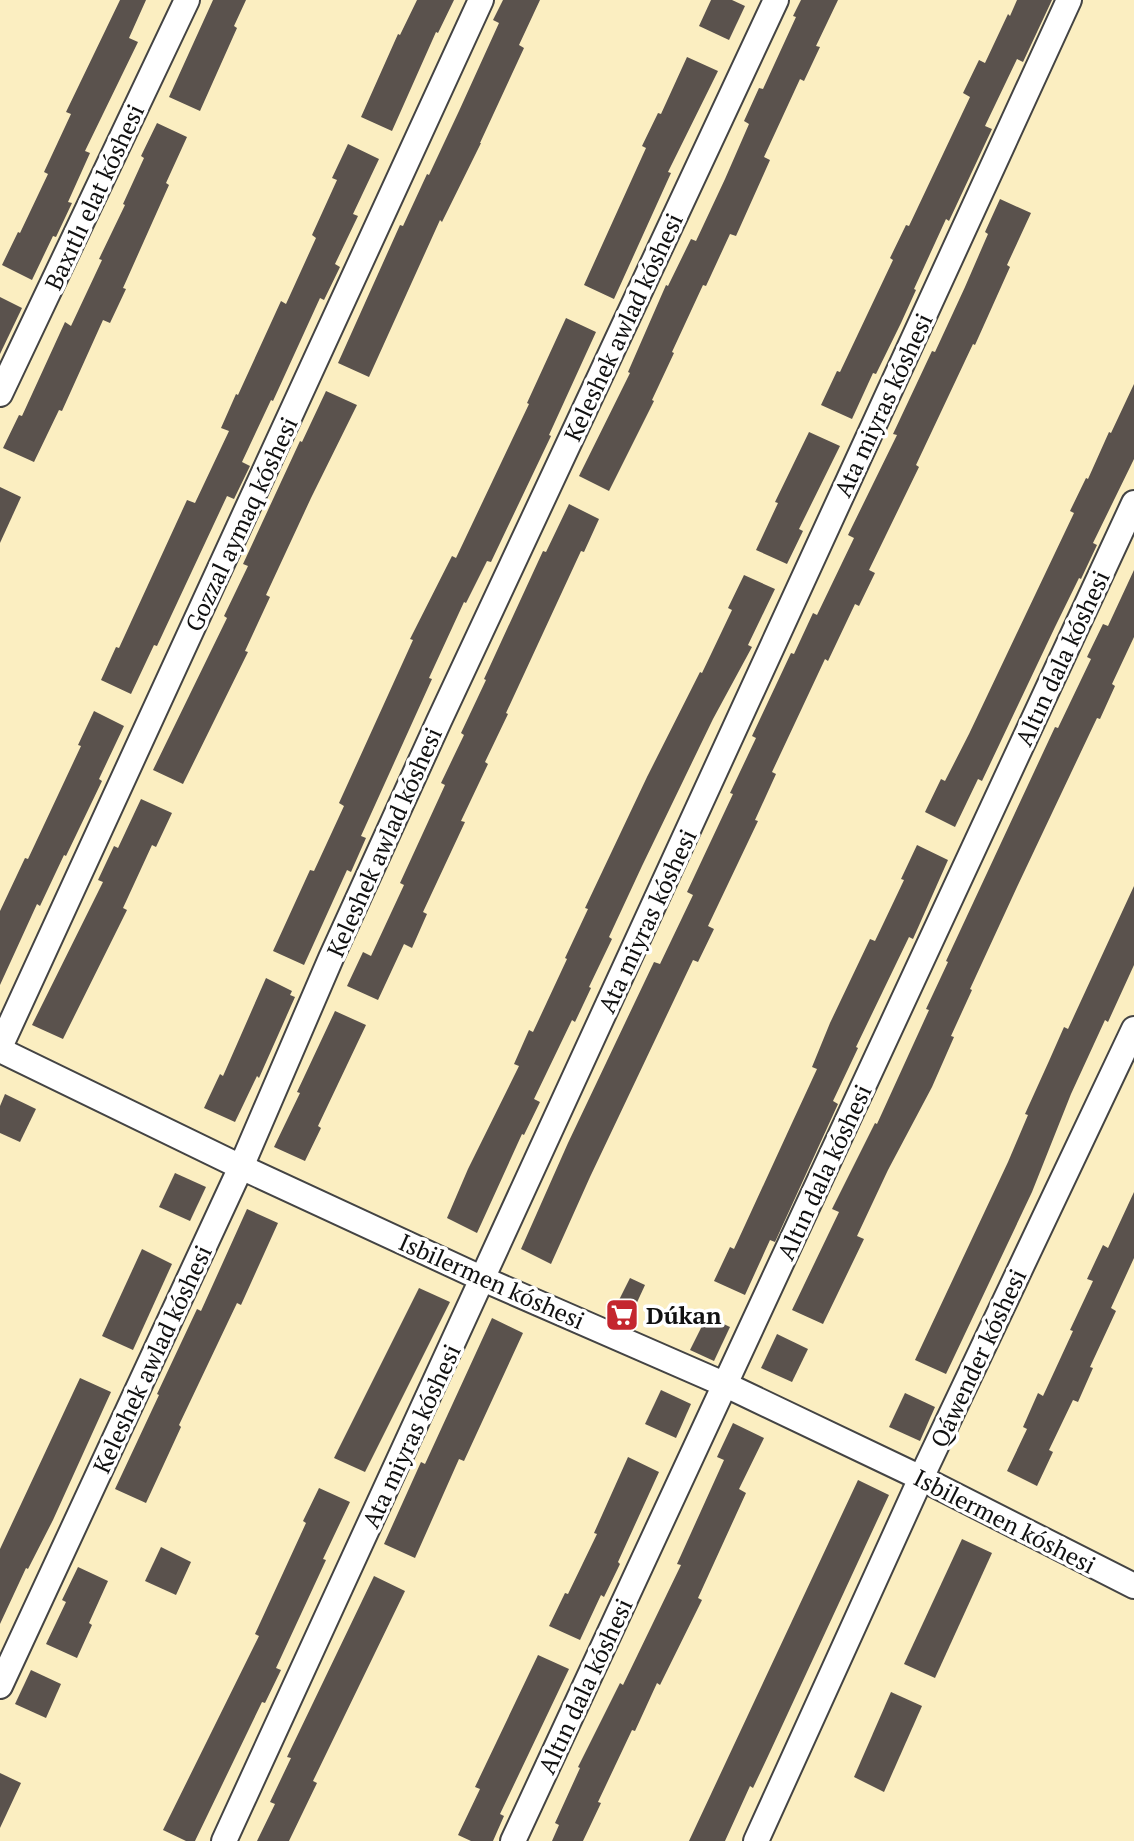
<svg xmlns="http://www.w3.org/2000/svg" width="1134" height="1841" viewBox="0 0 1134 1841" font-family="'PT Serif',serif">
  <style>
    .sand { fill: #fbeec1 }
    .building { fill: #5a524d }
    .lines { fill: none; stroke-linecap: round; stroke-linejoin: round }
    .minor-casing { stroke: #444; stroke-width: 28 }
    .minor { stroke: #fff; stroke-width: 24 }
    .labels { text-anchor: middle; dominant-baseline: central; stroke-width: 7; stroke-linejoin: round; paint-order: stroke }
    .street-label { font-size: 24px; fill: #111; stroke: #fff }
    .poi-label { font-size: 24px; font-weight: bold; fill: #111; stroke: #fff; text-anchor: start }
  </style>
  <rect width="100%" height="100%" fill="#fffdf5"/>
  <!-- sand -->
  <rect class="sand" x="0" y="0" width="1134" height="1841"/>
  <!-- building -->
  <g class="building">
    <polygon points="120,0 146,0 129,38 138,42 85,151 90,153 68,202 72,203 56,237 53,236 32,280 2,265 18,232 20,233 48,174 44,172 71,114 66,112"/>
    <polygon points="213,0 246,0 234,26 237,28 200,111 169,97"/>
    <polygon points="417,0 454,0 438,33 436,32 392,131 361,117 398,34 400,35"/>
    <polygon points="503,0 540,0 519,45 524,48 480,143 481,143 442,222 440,220 369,377 338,363 400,225 403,226 427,174 429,175 459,111 499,23 493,20"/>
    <polygon points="711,0 732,0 745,6 729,40 699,26"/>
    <polygon points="801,0 838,0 816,46 820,47 804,81 800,79 764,157 770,160 736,236 730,234 706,286 703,285 672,352 674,353 652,400 654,401 609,491 579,476 630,373 628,372 666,285 668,286 691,239 696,241 725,179 749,124 744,121 759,88 763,89 796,17 793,16"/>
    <polygon points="1017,0 1052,0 1023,62 1017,59 985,126 992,129 949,221 946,219 914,289 916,290 901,323 876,374 873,373 852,419 821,405 837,371 840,372 893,260 890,258 906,225 909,226 970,97 963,93 979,60 985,63 1008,14 1010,16"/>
    <polygon points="687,57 718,71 668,172 671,173 614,299 584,285 646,148 642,146 658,113 661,114"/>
    <polygon points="157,123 187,137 166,183 169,185 123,288 126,289 110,323 103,320 62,411 59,410 34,462 3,448 19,415 22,416 65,322 71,326 102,260 99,259 125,205 123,204 144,158 141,156"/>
    <polygon points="348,144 379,159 353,214 358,216 335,264 340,267 324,300 320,298 273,401 271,400 242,462 250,466 234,499 227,496 157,646 154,645 131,694 101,680 116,647 119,648 187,500 195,503 229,431 221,428 236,394 238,395 281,301 286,304 316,238 312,235 337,180 332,178"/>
    <polygon points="1000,199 1031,213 1007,265 1010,267 975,345 973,344 916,465 919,467 869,570 875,573 859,606 855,604 828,661 825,659 772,772 776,774 755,820 758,821 708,926 714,929 698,962 693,960 590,1177 551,1264 521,1249 568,1143 654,962 660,964 693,895 687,892 733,794 730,793 756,738 752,736 791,653 794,654 813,613 817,615 854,538 848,535 897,435 893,434 932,351 935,352 965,287 988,234 985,232"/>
    <polygon points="0,297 22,308 0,354"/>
    <polygon points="566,318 596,332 549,435 551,436 491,562 487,561 466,603 464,602 429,678 432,679 361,836 366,838 351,872 347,870 304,965 273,951 310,870 314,871 344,806 339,803 413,640 410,639 452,556 456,558 529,404 527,403"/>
    <polygon points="1134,384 1134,459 1093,543 1097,545 1081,579 1079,578 1055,627 982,781 978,779 955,827 925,812 941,779 945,781 969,734 1074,513 1070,511 1086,478 1088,479 1109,432 1111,433"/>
    <polygon points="326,391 357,405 311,498 266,595 270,597 245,651 248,652 183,784 153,770 227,618 224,616 248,566 243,564 300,441 302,442"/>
    <polygon points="809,432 840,446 799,529 803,531 787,564 756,550 778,503 775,502"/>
    <polygon points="0,487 21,497 0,543"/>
    <polygon points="569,504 599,519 584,552 581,551 506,713 508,714 485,762 488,764 461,821 465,822 423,912 427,914 412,948 404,944 378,1000 347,986 363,952 371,956 404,885 400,883 445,785 441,783 464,735 461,733 486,680 484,679 543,551 546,552"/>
    <polygon points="1134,570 1134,637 1112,684 1115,686 1100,719 1097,718 1017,887 970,989 972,990 951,1036 954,1037 932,1087 888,1170 857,1236 864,1239 823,1324 792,1310 839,1212 832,1209 875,1123 877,1124 908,1056 929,1010 926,1009 948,962 946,961 1055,727 1058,728 1091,659 1087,657 1103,624 1108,626"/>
    <polygon points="744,575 775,589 748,645 752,647 713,719 642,866 609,937 612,939 589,987 591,988 575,1022 572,1020 534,1099 540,1102 524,1135 522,1134 477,1233 447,1218 468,1169 519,1066 514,1064 529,1030 533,1032 567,959 565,958 588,909 585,908 647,777 700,672 702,673 732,610 728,608"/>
    <polygon points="94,711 124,726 99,779 102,781 66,856 64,855 40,906 37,904 0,985 0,911 25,858 28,859 81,746 78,745"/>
    <polygon points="141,799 172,813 156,847 152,845 123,908 127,910 63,1039 32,1025 103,882 98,880 114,846 118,848"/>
    <polygon points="917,845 948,860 913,939 909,937 856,1047 858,1048 833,1101 838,1104 775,1242 770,1240 745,1295 714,1281 730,1247 734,1249 792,1123 817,1069 812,1067 830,1023 870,939 875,941 904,880 901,879"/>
    <polygon points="1134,886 1134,965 1108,1022 1105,1020 1071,1094 1032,1192 946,1374 915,1360 1008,1162 1028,1115 1025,1114 1049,1061 1064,1027 1068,1029"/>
    <polygon points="266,978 292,991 290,995 295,997 259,1078 257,1076 235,1122 204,1108 220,1074 223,1076"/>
    <polygon points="335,1011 366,1025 318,1126 321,1128 305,1161 274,1147 300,1093 297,1092"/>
    <polygon points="5,1094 36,1109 20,1142 0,1133 0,1106"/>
    <polygon points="175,1173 206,1187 190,1221 159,1207"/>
    <polygon points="1134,1192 1134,1258 1111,1308 1116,1311 1090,1367 1093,1368 1078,1402 1073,1400 1049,1450 1053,1452 1037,1486 1007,1471 1027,1429 1023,1427 1038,1393 1043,1396 1073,1331 1070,1330 1093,1281 1087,1279 1103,1245 1108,1248"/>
    <polygon points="247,1209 278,1223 241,1305 237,1303 179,1425 181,1427 146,1503 115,1489 159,1395 157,1394 197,1309 201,1311"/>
    <polygon points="142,1249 172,1264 133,1350 102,1336"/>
    <polygon points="630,1278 645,1285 628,1322 612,1314"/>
    <polygon points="419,1288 450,1302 365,1472 334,1458"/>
    <polygon points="707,1316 730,1327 714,1361 690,1350"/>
    <polygon points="492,1318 523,1333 464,1461 459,1459 415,1558 384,1544 421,1462 425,1464"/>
    <polygon points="777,1334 808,1349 792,1382 761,1368"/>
    <polygon points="80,1378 111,1392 53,1520 28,1569 26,1568 0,1624 0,1549"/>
    <polygon points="661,1390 691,1404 676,1438 645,1424"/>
    <polygon points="905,1393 935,1407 920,1441 889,1427"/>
    <polygon points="733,1423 764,1438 739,1489 746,1493 698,1598 702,1600 660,1685 657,1683 635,1731 632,1730 598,1802 601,1803 583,1841 552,1841 559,1825 555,1823 580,1768 578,1767 620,1683 623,1685 681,1565 677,1564 724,1460 717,1457"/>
    <polygon points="628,1457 659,1472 618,1562 620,1564 604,1597 601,1595 580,1640 549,1626 565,1593 568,1594 597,1534 594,1533"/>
    <polygon points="858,1480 889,1495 769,1754 753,1788 750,1786 725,1841 689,1841"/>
    <polygon points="319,1488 350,1502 323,1559 326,1560 276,1668 281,1670 265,1703 262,1702 195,1841 186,1841 163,1830 259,1636 255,1634 306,1523 303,1521"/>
    <polygon points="962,1539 992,1553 935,1678 904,1664"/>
    <polygon points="161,1547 191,1562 176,1595 145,1581"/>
    <polygon points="78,1567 108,1581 89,1623 92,1625 77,1658 46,1644 66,1602 62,1600"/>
    <polygon points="374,1576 405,1591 313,1781 317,1783 289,1841 257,1841 275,1804 270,1802 291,1758 287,1757"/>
    <polygon points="538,1655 569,1669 500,1814 504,1816 493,1841 471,1841 458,1835 480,1789 475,1787"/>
    <polygon points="31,1670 61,1684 46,1718 15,1704"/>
    <polygon points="891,1692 922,1706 884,1792 854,1777"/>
    <polygon points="0,1773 21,1783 0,1828"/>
  </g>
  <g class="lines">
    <defs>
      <g id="minor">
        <polyline points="0,394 187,0"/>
        <polyline points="0,1047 481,0"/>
        <polyline points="0,1050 241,1167 483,1279 726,1385 921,1478 1134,1586"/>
        <polyline points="0,1686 241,1167 331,958 439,721 776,0"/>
        <polyline points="224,1841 1069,0"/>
        <polyline points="513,1841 1134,503"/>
        <polyline points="756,1841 921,1478 1134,1029"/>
      </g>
    </defs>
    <!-- minor casing -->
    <use href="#minor" class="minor-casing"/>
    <!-- minor -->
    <use href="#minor" class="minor"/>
  </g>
  <!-- icons -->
  <defs>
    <symbol id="supermarket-square" viewBox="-11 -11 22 22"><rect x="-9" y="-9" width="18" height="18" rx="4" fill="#c4262e" stroke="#fff"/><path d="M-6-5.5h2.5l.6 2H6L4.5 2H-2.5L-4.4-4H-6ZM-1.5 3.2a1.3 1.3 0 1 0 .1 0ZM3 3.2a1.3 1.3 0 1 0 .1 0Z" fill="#fff"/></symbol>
  </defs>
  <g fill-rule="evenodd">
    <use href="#supermarket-square" x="603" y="1296" width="38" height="38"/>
  </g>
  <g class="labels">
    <!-- street labels -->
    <g class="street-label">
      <text transform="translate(94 197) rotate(-65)">Baxıtlı elat kóshesi</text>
      <text transform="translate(623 327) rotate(-65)">Keleshek awlad kóshesi</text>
      <text transform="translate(883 405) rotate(-65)">Ata miyras kóshesi</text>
      <text transform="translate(241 524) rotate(-65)">Gozzal aymaq kóshesi</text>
      <text transform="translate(1062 658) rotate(-65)">Altın dala kóshesi</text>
      <text transform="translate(384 842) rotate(-66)">Keleshek awlad kóshesi</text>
      <text transform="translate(647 921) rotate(-65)">Ata miyras kóshesi</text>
      <text transform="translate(824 1172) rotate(-65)">Altın dala kóshesi</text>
      <text transform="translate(492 1281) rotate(24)">Isbilermen kóshesi</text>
      <text transform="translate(978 1358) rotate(-65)">Qáwender kóshesi</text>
      <text transform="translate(152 1359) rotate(-65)">Keleshek awlad kóshesi</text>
      <text transform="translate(411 1436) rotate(-65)">Ata miyras kóshesi</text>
      <text transform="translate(1005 1521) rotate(27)">Isbilermen kóshesi</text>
      <text transform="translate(585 1686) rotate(-65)">Altın dala kóshesi</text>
    </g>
    <!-- poi labels -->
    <g class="poi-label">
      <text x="646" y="1315">Dúkan</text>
    </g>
  </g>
</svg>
